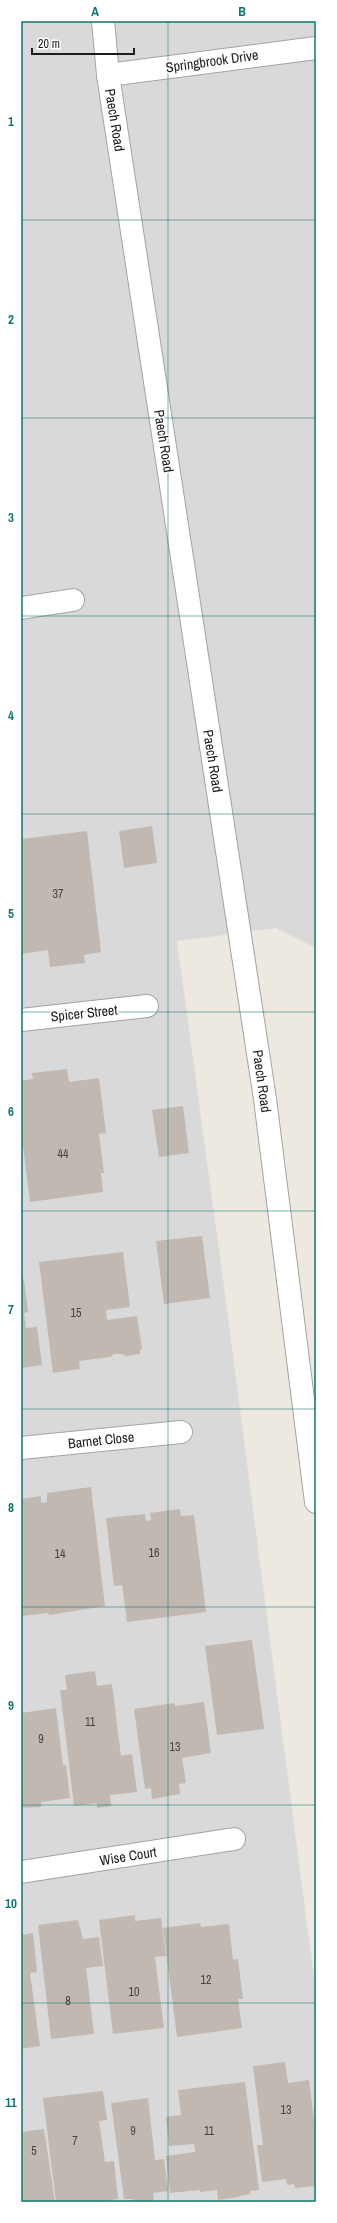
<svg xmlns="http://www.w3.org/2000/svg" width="337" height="2223" viewBox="0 0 337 2223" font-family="'Archivo Narrow',sans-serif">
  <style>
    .residential { fill: #dad9d9 }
    .building { fill: #c1b8b1 }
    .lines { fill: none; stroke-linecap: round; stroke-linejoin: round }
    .minor-casing { stroke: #a3a3a3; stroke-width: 24 }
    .minor { stroke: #fff; stroke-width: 22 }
    .grid { fill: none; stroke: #0f766e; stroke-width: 1; stroke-opacity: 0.55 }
    .labels { text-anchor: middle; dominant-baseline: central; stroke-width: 3; stroke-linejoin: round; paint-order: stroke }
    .number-label { font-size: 12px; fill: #454341 }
    .street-label { font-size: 14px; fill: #1c1c1c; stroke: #fff }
    .neatline { fill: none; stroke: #0f766e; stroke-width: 1.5 }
    .grid-label { font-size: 13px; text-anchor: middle; font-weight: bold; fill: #0f766e }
  </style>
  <rect width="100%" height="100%" fill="#ede9e1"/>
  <!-- residential -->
  <polygon class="residential" points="21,21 316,21 316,948 276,928 177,941 225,1294 316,1993 316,2202 21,2202"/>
  <!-- building -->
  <g class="building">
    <polygon points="152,826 157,863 124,868 119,831"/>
    <polygon points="87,831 101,952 84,955 85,963 50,967 48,950 21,954 21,839"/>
    <polygon points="67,1069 69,1082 99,1078 106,1133 99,1134 104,1173 101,1173 103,1192 30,1202 21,1130 21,1081 33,1079 32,1073"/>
    <polygon points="183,1106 189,1153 159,1157 152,1110"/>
    <polygon points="202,1236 210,1298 164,1304 156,1241"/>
    <polygon points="123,1252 130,1307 106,1310 107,1320 137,1316 142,1349 140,1350 140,1354 126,1356 122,1354 114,1354 110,1357 79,1361 80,1369 53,1373 39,1262"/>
    <polygon points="24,1279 28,1312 24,1313 26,1328 37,1327 42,1365 21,1368 21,1280"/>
    <polygon points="91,1487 105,1606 49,1615 48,1613 22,1616 21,1499 41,1496 41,1503 47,1502 47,1493"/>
    <polygon points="180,1509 181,1516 194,1515 206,1612 127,1622 122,1585 114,1586 106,1518 145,1514 146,1521 151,1520 150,1513"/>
    <polygon points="252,1640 264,1729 217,1735 205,1646"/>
    <polygon points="95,1671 97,1686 112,1684 121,1756 132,1754 137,1792 110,1795 111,1806 97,1808 97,1803 74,1806 60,1690 67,1690 65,1675"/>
    <polygon points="204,1702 211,1753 182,1758 186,1783 179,1784 180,1794 152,1799 151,1788 145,1789 134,1709 174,1703 175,1706"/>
    <polygon points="56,1708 63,1765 66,1765 70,1798 41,1802 41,1807 21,1808 21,1713"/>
    <polygon points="135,1915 135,1921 161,1918 166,1956 155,1957 164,2028 113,2034 99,1920"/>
    <polygon points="78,1920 83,1939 99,1937 103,1966 86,1968 94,2034 51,2039 38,1925"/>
    <polygon points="200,1923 201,1927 229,1924 233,1960 238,1959 243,1999 238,1999 242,2028 177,2037 163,1928"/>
    <polygon points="33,1933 37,1972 30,1973 40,2046 21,2049 21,1935"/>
    <polygon points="285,2062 288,2083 309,2080 316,2137 316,2186 295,2188 294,2184 287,2185 286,2179 262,2182 257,2145 263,2145 253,2066"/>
    <polygon points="245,2082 259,2190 250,2191 250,2194 239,2196 239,2197 218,2200 217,2190 200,2192 200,2190 170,2193 166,2156 195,2152 194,2144 169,2146 166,2117 181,2115 178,2090"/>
    <polygon points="103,2091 107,2120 99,2121 105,2162 114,2161 118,2199 97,2202 56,2202 43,2098"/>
    <polygon points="148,2098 155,2160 164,2159 168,2191 153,2193 154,2200 133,2202 133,2199 124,2199 111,2103"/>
    <polygon points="44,2129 55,2202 21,2202 21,2132"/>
  </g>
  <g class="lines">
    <defs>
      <g id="minor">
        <polyline points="103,21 108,75 265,1099 316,1502"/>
        <polyline points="108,75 316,48"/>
        <polyline points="21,608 73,600"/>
        <polyline points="21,1020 147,1006"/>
        <polyline points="21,1448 181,1432"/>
        <polyline points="21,1872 234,1839"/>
      </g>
    </defs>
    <!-- minor casing -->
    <use href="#minor" class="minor-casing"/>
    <!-- minor -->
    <use href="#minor" class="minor"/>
  </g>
  <!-- grid -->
  <path class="grid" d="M168 21V2202M21 220H316M21 418H316M21 616H316M21 814H316M21 1012H316M21 1211H316M21 1409H316M21 1607H316M21 1805H316M21 2003H316"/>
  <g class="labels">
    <!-- number labels -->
    <g class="number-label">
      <text x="58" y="894">37</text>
      <text x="63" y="1154">44</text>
      <text x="76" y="1313">15</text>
      <text x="154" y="1553">16</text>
      <text x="60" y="1554">14</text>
      <text x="90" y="1722">11</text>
      <text x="41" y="1739">9</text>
      <text x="175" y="1747">13</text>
      <text x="206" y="1980">12</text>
      <text x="134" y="1992">10</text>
      <text x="68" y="2001">8</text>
      <text x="286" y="2110">13</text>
      <text x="133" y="2131">9</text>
      <text x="209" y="2131">11</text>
      <text x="75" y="2141">7</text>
      <text x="34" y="2151">5</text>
    </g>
    <!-- street labels -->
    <g class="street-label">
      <text transform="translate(212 61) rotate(-8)">Springbrook Drive</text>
      <text transform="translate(115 120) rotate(81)">Paech Road</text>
      <text transform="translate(164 441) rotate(81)">Paech Road</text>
      <text transform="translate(213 761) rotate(81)">Paech Road</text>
      <text transform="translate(84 1013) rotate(-6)">Spicer Street</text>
      <text transform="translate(262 1081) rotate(82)">Paech Road</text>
      <text transform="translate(101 1440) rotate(-6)">Barnet Close</text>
      <text transform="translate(128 1856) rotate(-9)">Wise Court</text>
    </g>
  </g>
  <!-- border -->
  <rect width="337" height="2223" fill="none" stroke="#ffffff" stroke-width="44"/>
  <!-- scale -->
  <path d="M32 48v6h102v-6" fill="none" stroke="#1c1c1c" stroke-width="2"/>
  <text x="38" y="48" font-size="12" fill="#1c1c1c" stroke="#ffffff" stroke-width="3" paint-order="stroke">20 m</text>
  <rect x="22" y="22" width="293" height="2179" class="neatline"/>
  <g class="grid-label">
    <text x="95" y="16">A</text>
    <text x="242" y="16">B</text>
    <text x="11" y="126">1</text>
    <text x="11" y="324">2</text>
    <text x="11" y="522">3</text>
    <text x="11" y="720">4</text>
    <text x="11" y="918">5</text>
    <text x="11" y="1116">6</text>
    <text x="11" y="1314">7</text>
    <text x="11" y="1512">8</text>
    <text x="11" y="1710">9</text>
    <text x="11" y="1908">10</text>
    <text x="11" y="2107">11</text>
  </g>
</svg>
